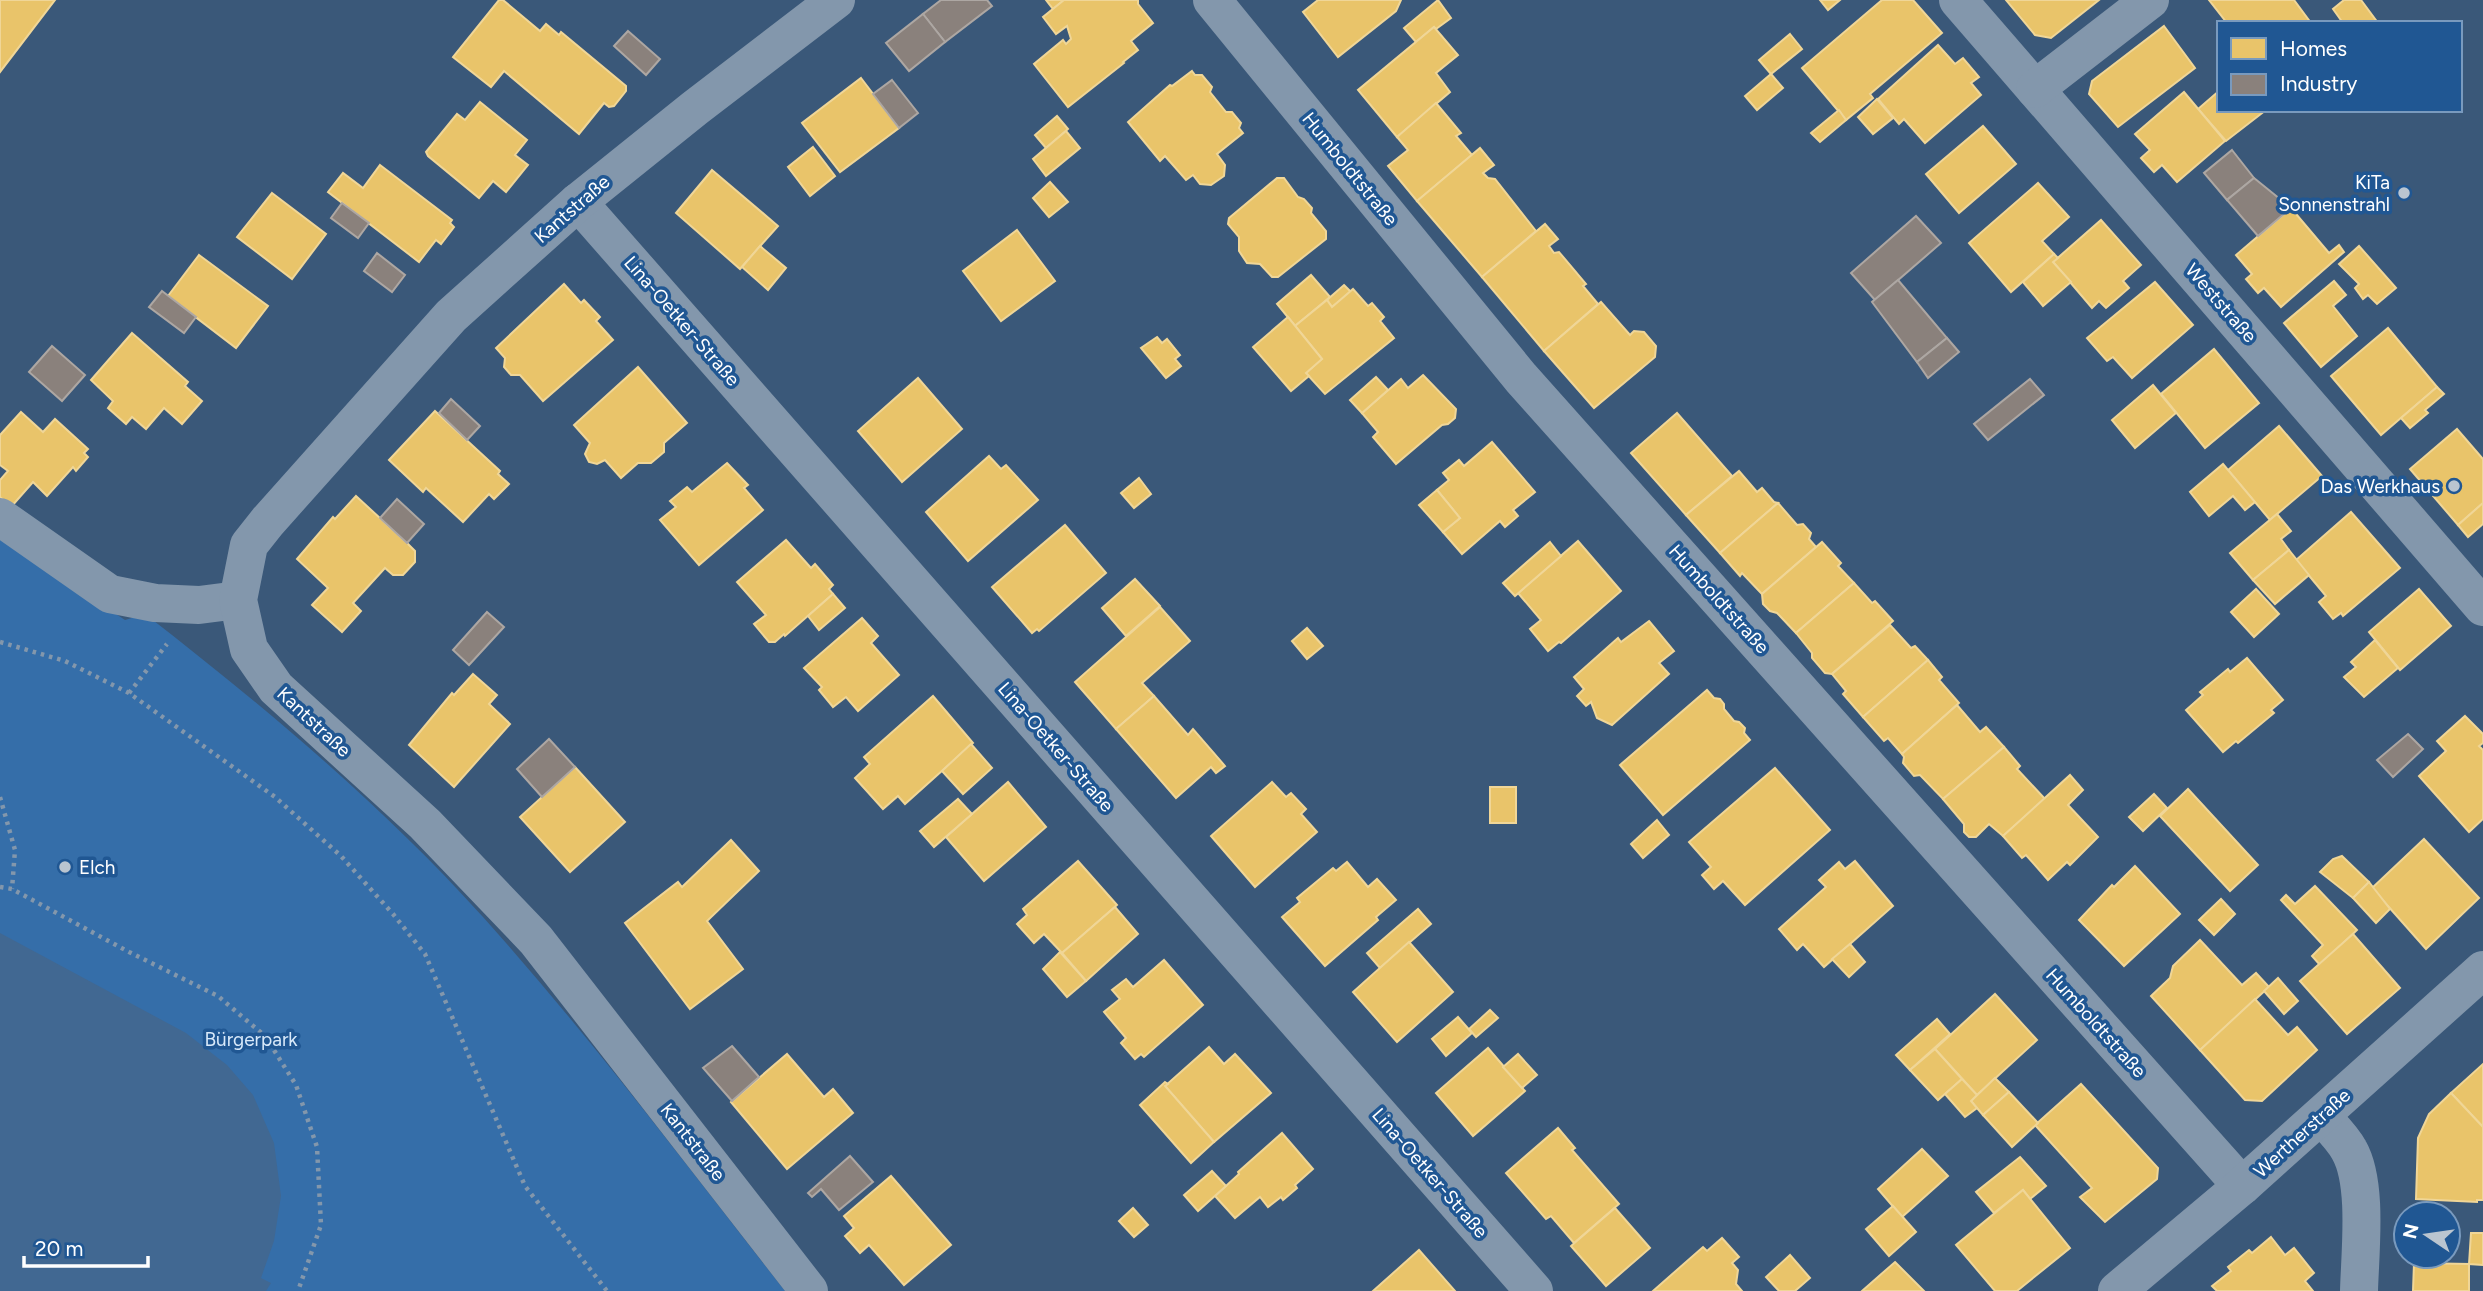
<svg xmlns="http://www.w3.org/2000/svg" width="2483" height="1291" viewBox="0 0 2483 1291" font-family="Figtree,sans-serif">
  <style>
    .green { fill: #356ea9 }
    .water { fill: #416892 }
    .homes { fill: #e9c46a; stroke: #f0d697; stroke-width: 2 }
    .industry { fill: #8a817c; stroke: #ada7a3; stroke-width: 2 }
    .lines { fill: none; stroke-linecap: round; stroke-linejoin: round }
    .path { stroke: #8397ac; stroke-width: 4.5; stroke-dasharray: 3.5 5; stroke-linecap: butt }
    .minor { stroke: #8397ac; stroke-width: 38 }
    .poi-dot { fill: #bac5d0; stroke: #205793; stroke-width: 2.5 }
    .labels { text-anchor: middle; dominant-baseline: central; stroke-width: 7; stroke-linejoin: round; paint-order: stroke }
    .street-label { font-size: 19px; fill: #fff; stroke: #205793 }
    .poi-label { font-size: 19px; fill: #fff; stroke: #205793; text-anchor: end }
    .park-label { font-size: 19px; fill: #d8e9fa; stroke: #205793 }
  </style>
  <rect width="100%" height="100%" fill="#3a5879"/>
  <!-- green -->
  <path class="green" d="M0 537 125 620 145 614C265 707 382 805 483 917 590 1036 686 1165 785 1291H0Z"/>
  <!-- water -->
  <polygon class="water" points="0,933 186,1033 227,1065 253,1095 274,1143 281,1196 274,1241 261,1278 271,1283 266,1291 0,1291"/>
  <!-- homes -->
  <g class="homes">
    <polygon points="0,0 55,0 0,72"/>
    <polygon points="499,0 503,0 540,31 546,24 559,35 561,32 626,86 626,91 614,106 609,107 604,103 579,134 504,71 491,87 453,57"/>
    <polygon points="1046,0 1064,0 1053,9"/>
    <polygon points="1064,0 1138,0 1138,4 1153,23 1131,41 1138,50 1123,62 1124,63 1068,107 1034,64 1063,40 1066,44 1071,39 1067,26 1056,34 1043,17"/>
    <polygon points="1318,0 1401,0 1396,11 1338,57 1303,12"/>
    <polygon points="1438,0 1451,18 1436,29 1434,27 1416,42 1404,28"/>
    <polygon points="1820,0 1840,0 1828,10"/>
    <polygon points="1882,0 1913,0 1942,33 1870,94 1873,98 1846,120 1802,68"/>
    <polygon points="2006,0 2099,0 2051,38 2035,35"/>
    <polygon points="2209,0 2294,0 2311,23 2227,23"/>
    <polygon points="2344,0 2361,0 2378,23 2343,23 2333,9"/>
    <polygon points="2164,26 2195,68 2118,127 2089,94 2092,81"/>
    <polygon points="1434,27 1458,55 1436,73 1450,92 1397,137 1358,90"/>
    <polygon points="1790,34 1802,49 1771,74 1759,60"/>
    <polygon points="1938,45 1955,64 1963,58 1979,77 1971,83 1981,95 1925,143 1904,119 1899,124 1878,99"/>
    <polygon points="1192,71 1195,75 1202,75 1212,87 1210,92 1226,112 1232,112 1241,123 1239,128 1243,133 1217,154 1225,165 1224,176 1211,185 1200,184 1193,175 1186,180 1165,156 1160,161 1128,122 1170,85 1172,86"/>
    <polygon points="1771,74 1783,88 1757,110 1745,96"/>
    <polygon points="861,78 899,128 840,172 802,123"/>
    <polygon points="2219,91 2219,110 2266,110 2226,141 2198,109"/>
    <polygon points="2184,92 2225,141 2177,182 2162,165 2154,172 2141,158 2150,150 2135,134"/>
    <polygon points="1877,99 1893,118 1873,134 1858,117"/>
    <polygon points="480,102 527,140 515,155 528,165 506,192 493,181 479,198 428,156 426,152 457,114 465,120"/>
    <polygon points="1436,103 1461,133 1456,136 1472,155 1417,201 1388,166 1408,150 1397,137"/>
    <polygon points="1839,110 1846,120 1820,142 1811,133"/>
    <polygon points="1057,116 1068,129 1046,148 1035,135"/>
    <polygon points="1983,126 2016,164 1959,213 1926,174"/>
    <polygon points="1066,131 1080,148 1046,176 1033,159"/>
    <polygon points="813,147 835,176 810,196 788,167"/>
    <polygon points="1480,148 1494,165 1483,173 1488,178 1495,179 1536,231 1482,277 1417,201"/>
    <polygon points="380,165 452,220 450,223 454,227 441,244 436,240 419,262 328,192 343,173 363,188"/>
    <polygon points="712,170 778,226 740,269 676,213"/>
    <polygon points="1277,178 1284,178 1298,197 1304,199 1312,208 1311,213 1326,231 1326,239 1278,277 1272,277 1260,264 1247,263 1239,251 1239,237 1228,224 1229,218"/>
    <polygon points="1050,182 1068,202 1049,217 1033,198"/>
    <polygon points="2038,183 2069,217 2042,241 2054,254 2011,292 1969,243"/>
    <polygon points="272,193 326,234 292,279 237,237"/>
    <polygon points="2291,208 2329,253 2339,245 2344,252 2281,307 2264,288 2258,293 2246,279 2252,274 2236,255"/>
    <polygon points="2101,220 2141,265 2123,281 2129,288 2106,308 2099,301 2092,308 2053,262"/>
    <polygon points="1545,224 1558,239 1549,246 1554,253 1559,252 1586,284 1583,286 1598,304 1544,351 1482,277"/>
    <polygon points="1017,230 1055,281 1001,321 963,271"/>
    <polygon points="760,246 786,268 768,290 742,267"/>
    <polygon points="2359,246 2396,288 2377,304 2368,295 2363,299 2355,288 2359,284 2339,264"/>
    <polygon points="2054,254 2058,258 2053,262 2071,282 2043,306 2023,282"/>
    <polygon points="199,255 268,306 236,348 168,296"/>
    <polygon points="1311,275 1330,297 1295,326 1277,304"/>
    <polygon points="2334,281 2346,295 2333,306 2357,336 2321,367 2284,323"/>
    <polygon points="2155,282 2193,325 2132,378 2113,357 2107,361 2087,338"/>
    <polygon points="564,284 581,303 584,300 600,317 596,321 613,340 543,401 520,375 511,375 504,367 505,358 496,348"/>
    <polygon points="1344,285 1351,292 1332,307 1327,300"/>
    <polygon points="1353,289 1368,306 1372,303 1384,317 1380,321 1394,338 1325,394 1306,373 1322,359 1295,326 1327,300 1332,307"/>
    <polygon points="1601,302 1630,335 1634,331 1644,332 1656,346 1655,357 1594,408 1544,351"/>
    <polygon points="1288,317 1322,359 1306,373 1309,376 1291,391 1253,347"/>
    <polygon points="2388,328 2437,387 2381,435 2331,376"/>
    <polygon points="132,333 188,382 185,386 202,401 182,424 164,408 146,429 132,417 126,424 108,408 113,401 91,380"/>
    <polygon points="1157,337 1162,343 1167,339 1180,355 1175,359 1181,366 1166,378 1141,348"/>
    <polygon points="2214,349 2259,403 2205,448 2161,394"/>
    <polygon points="638,367 687,423 664,443 664,452 651,463 638,463 621,478 605,460 597,464 589,462 585,454 590,443 574,425"/>
    <polygon points="1423,375 1456,409 1455,418 1448,424 1442,425 1396,464 1373,437 1378,432 1362,413 1401,379 1408,388"/>
    <polygon points="1376,377 1388,390 1362,413 1350,400"/>
    <polygon points="918,378 962,429 902,482 858,431"/>
    <polygon points="2153,385 2176,413 2135,448 2112,420"/>
    <polygon points="2437,387 2444,394 2425,410 2428,413 2410,428 2401,418"/>
    <polygon points="435,411 500,471 498,474 509,484 494,499 489,494 463,522 426,488 423,492 389,460"/>
    <polygon points="21,412 43,432 55,419 88,449 84,453 88,457 76,471 73,467 47,496 33,482 11,507 0,497 0,480 8,471 0,465 0,435"/>
    <polygon points="1677,413 1732,476 1686,515 1631,453"/>
    <polygon points="2279,426 2322,476 2270,520 2228,470"/>
    <polygon points="2457,429 2483,459 2483,503 2458,525 2410,469"/>
    <polygon points="1492,442 1535,492 1513,510 1518,516 1505,527 1500,521 1462,554 1443,532 1460,518 1437,490 1449,480 1443,473 1459,460 1464,466"/>
    <polygon points="989,456 1001,469 1006,465 1038,500 968,561 926,512"/>
    <polygon points="727,463 748,485 744,488 763,510 699,565 660,520 676,507 670,501 687,487 692,492"/>
    <polygon points="2223,464 2255,502 2245,510 2233,496 2209,516 2190,492"/>
    <polygon points="1739,471 1757,492 1762,488 1774,502 1778,503 1720,553 1686,515"/>
    <polygon points="1139,478 1151,494 1134,508 1121,493"/>
    <polygon points="1437,490 1460,518 1443,532 1419,505"/>
    <polygon points="356,496 407,543 415,551 415,562 403,575 393,575 385,568 353,603 361,611 342,632 312,605 328,588 297,559 333,517 335,519"/>
    <polygon points="1778,503 1797,525 1803,524 1811,533 1809,539 1816,547 1762,594 1742,573 1740,576 1720,553"/>
    <polygon points="2483,503 2483,524 2468,537 2458,525"/>
    <polygon points="2351,512 2400,568 2343,616 2341,613 2333,619 2319,602 2326,596 2296,560"/>
    <polygon points="2277,514 2291,531 2281,539 2289,550 2253,580 2230,553"/>
    <polygon points="1065,525 1106,573 1039,631 1037,629 1032,633 992,587"/>
    <polygon points="786,540 811,568 815,564 833,585 829,589 833,594 785,636 784,634 775,642 769,642 754,624 766,615 737,582"/>
    <polygon points="1578,541 1621,591 1561,643 1559,642 1548,651 1530,629 1541,620 1518,593"/>
    <polygon points="1550,542 1561,556 1515,596 1503,583"/>
    <polygon points="1822,542 1841,563 1838,566 1854,583 1796,633 1777,613 1770,611 1763,604 1762,594"/>
    <polygon points="2289,550 2309,575 2275,604 2253,580"/>
    <polygon points="1135,579 1160,606 1126,636 1102,608"/>
    <polygon points="1854,583 1872,603 1875,601 1893,621 1832,674 1825,673 1812,658 1812,653 1796,633"/>
    <polygon points="2256,589 2279,614 2254,637 2231,612"/>
    <polygon points="2419,589 2451,626 2400,670 2369,632"/>
    <polygon points="833,594 845,608 819,630 808,616"/>
    <polygon points="1160,607 1190,641 1142,683 1154,696 1116,729 1075,682"/>
    <polygon points="862,618 878,636 871,643 899,675 858,711 846,697 833,707 819,690 822,687 804,668"/>
    <polygon points="1649,621 1674,651 1659,663 1669,674 1612,725 1597,718 1591,702 1586,706 1577,696 1584,689 1574,677 1618,638 1621,642"/>
    <polygon points="1890,625 1911,648 1915,646 1928,660 1863,717 1843,694 1846,691 1832,674"/>
    <polygon points="1307,628 1323,646 1307,659 1292,641"/>
    <polygon points="2375,640 2398,668 2364,697 2344,677 2356,667 2351,662"/>
    <polygon points="2247,658 2283,700 2271,710 2274,713 2238,743 2236,741 2223,752 2186,710 2203,695 2200,692 2228,669 2230,672"/>
    <polygon points="1928,660 1942,677 1939,680 1959,703 1902,754 1888,738 1884,741 1863,717"/>
    <polygon points="473,674 497,695 489,704 510,724 454,787 409,745 452,693 454,695"/>
    <polygon points="1707,690 1714,698 1720,699 1724,704 1724,709 1734,721 1739,722 1745,728 1744,733 1750,740 1663,815 1620,765"/>
    <polygon points="933,696 973,743 905,804 898,796 883,809 855,778 870,764 864,757"/>
    <polygon points="1154,696 1188,735 1193,729 1225,766 1216,773 1211,767 1176,798 1116,729"/>
    <polygon points="1957,705 1980,732 1986,727 2004,747 1943,799 1920,775 1914,776 1903,763 1904,757 1902,754"/>
    <polygon points="2465,716 2483,734 2483,743 2479,746 2483,750 2483,819 2469,832 2419,776 2446,751 2437,741"/>
    <polygon points="971,744 992,768 963,794 942,771"/>
    <polygon points="2004,747 2020,766 2017,769 2045,799 2003,836 1989,824 1976,837 1969,837 1964,832 1964,824 1943,799"/>
    <polygon points="575,767 625,822 570,872 520,817"/>
    <polygon points="1775,768 1830,830 1745,905 1723,881 1714,889 1702,875 1711,867 1689,842"/>
    <polygon points="2070,775 2083,790 2068,805 2098,837 2070,865 2067,862 2048,880 2026,855 2022,858 2003,836"/>
    <polygon points="1008,782 1046,827 984,881 946,837"/>
    <polygon points="1272,782 1286,797 1291,793 1306,809 1301,814 1317,832 1255,887 1211,836"/>
    <rect x="1490" y="787" width="26" height="36"/>
    <polygon points="2188,789 2258,865 2230,891 2160,816"/>
    <polygon points="2154,794 2167,808 2143,831 2129,817"/>
    <polygon points="958,799 972,814 934,847 920,831"/>
    <polygon points="1657,820 1669,835 1643,858 1631,844"/>
    <polygon points="2424,839 2479,898 2426,949 2372,888"/>
    <polygon points="731,840 759,871 707,921 743,969 690,1009 625,923 678,882 682,887"/>
    <polygon points="2342,856 2369,882 2353,898 2320,872 2333,859"/>
    <polygon points="1078,861 1117,905 1062,953 1044,934 1034,943 1017,924 1027,915 1023,909"/>
    <polygon points="1855,861 1893,906 1824,967 1803,944 1797,950 1779,929 1826,887 1819,880 1839,862 1845,869"/>
    <polygon points="1347,862 1368,887 1377,879 1396,900 1376,917 1378,920 1325,966 1282,917 1300,902 1297,898 1333,868 1336,871"/>
    <polygon points="2135,866 2180,914 2124,966 2079,920 2112,885 2114,887"/>
    <polygon points="2369,882 2390,909 2376,923 2353,898"/>
    <polygon points="2315,886 2357,930 2320,965 2312,956 2323,945 2281,900 2286,895 2295,904"/>
    <polygon points="2221,899 2235,914 2214,935 2199,920"/>
    <polygon points="1115,907 1138,934 1086,981 1062,953"/>
    <polygon points="1418,909 1431,924 1380,968 1367,953"/>
    <polygon points="2353,934 2400,988 2347,1034 2300,981"/>
    <polygon points="2200,940 2242,985 2256,973 2269,987 2200,1050 2151,996 2170,978 2173,966"/>
    <polygon points="1409,942 1453,992 1397,1042 1353,992"/>
    <polygon points="1850,944 1865,962 1849,977 1832,959"/>
    <polygon points="1060,952 1086,981 1067,997 1043,969"/>
    <polygon points="1164,960 1203,1005 1144,1057 1141,1054 1135,1059 1121,1043 1126,1038 1104,1012 1120,999 1112,990 1126,979 1133,987"/>
    <polygon points="2278,978 2298,1001 2284,1014 2264,991"/>
    <polygon points="1995,994 2037,1040 1977,1095 1935,1049"/>
    <polygon points="2255,999 2288,1035 2297,1027 2317,1050 2262,1101 2245,1100 2200,1050"/>
    <polygon points="1490,1010 1498,1018 1476,1037 1469,1029"/>
    <polygon points="1458,1017 1472,1033 1446,1056 1432,1039"/>
    <polygon points="1937,1019 1950,1034 1910,1070 1896,1055"/>
    <polygon points="1209,1047 1224,1064 1235,1054 1271,1093 1214,1142 1165,1086"/>
    <polygon points="1488,1048 1525,1091 1473,1136 1436,1093"/>
    <polygon points="1935,1049 1962,1079 1938,1100 1910,1070"/>
    <polygon points="787,1054 824,1097 833,1089 853,1113 787,1169 731,1102"/>
    <polygon points="1518,1054 1537,1075 1522,1088 1503,1067"/>
    <polygon points="2483,1064 2483,1127 2451,1093"/>
    <polygon points="1995,1078 2009,1092 1983,1115 1971,1101"/>
    <polygon points="1962,1079 1977,1095 1971,1101 1977,1108 1965,1117 1945,1094"/>
    <polygon points="1165,1082 1168,1084 1165,1086 1214,1142 1191,1163 1140,1105"/>
    <polygon points="2081,1084 2158,1168 2157,1179 2105,1222 2080,1197 2092,1188 2035,1125"/>
    <polygon points="2009,1092 2038,1123 2012,1147 1983,1115"/>
    <polygon points="2451,1093 2483,1127 2483,1200 2477,1200 2477,1202 2416,1199 2418,1138 2429,1114"/>
    <polygon points="1558,1128 1575,1148 1572,1150 1619,1204 1574,1243 1551,1216 1546,1219 1506,1173"/>
    <polygon points="1282,1133 1313,1169 1295,1185 1297,1188 1283,1200 1281,1197 1268,1207 1260,1197 1235,1218 1215,1196 1239,1174 1238,1172"/>
    <polygon points="1922,1149 1948,1176 1902,1217 1878,1189"/>
    <polygon points="2020,1157 2046,1186 2030,1199 2023,1190 1994,1213 1976,1192"/>
    <polygon points="1212,1171 1226,1186 1198,1211 1184,1195"/>
    <polygon points="891,1176 951,1245 904,1285 869,1245 860,1253 845,1236 854,1228 844,1216"/>
    <polygon points="2023,1190 2070,1248 2017,1291 1995,1291 1956,1245"/>
    <polygon points="1893,1206 1916,1232 1889,1256 1866,1229"/>
    <polygon points="1133,1208 1148,1225 1134,1237 1119,1221"/>
    <polygon points="1615,1208 1650,1248 1606,1286 1571,1246"/>
    <polygon points="2471,1233 2483,1233 2483,1265 2469,1264"/>
    <polygon points="2271,1237 2285,1255 2294,1248 2314,1273 2305,1281 2313,1291 2217,1291 2212,1286 2231,1271 2228,1267 2249,1250 2252,1253"/>
    <polygon points="1722,1238 1739,1257 1732,1263 1738,1270 1736,1284 1742,1291 1653,1291 1703,1247 1707,1251"/>
    <polygon points="1419,1250 1455,1291 1373,1291"/>
    <polygon points="1790,1255 1810,1278 1795,1291 1779,1291 1766,1277"/>
    <polygon points="1895,1262 1924,1291 1862,1291"/>
    <polygon points="2414,1263 2469,1264 2469,1291 2413,1291"/>
  </g>
  <!-- industry -->
  <g class="industry">
    <polygon points="941,0 987,0 992,6 945,42 923,14"/>
    <polygon points="923,14 945,42 909,71 886,43"/>
    <polygon points="628,31 660,59 646,75 614,46"/>
    <polygon points="892,80 918,113 899,128 873,94"/>
    <polygon points="2232,150 2254,178 2227,200 2204,173"/>
    <polygon points="2254,178 2291,208 2258,236 2227,200"/>
    <polygon points="342,203 369,223 358,238 331,218"/>
    <polygon points="1916,216 1941,243 1875,300 1851,273"/>
    <polygon points="377,253 405,275 392,292 364,271"/>
    <polygon points="1898,280 1947,338 1917,362 1872,302"/>
    <polygon points="162,291 196,317 184,333 149,307"/>
    <polygon points="1947,338 1959,352 1928,378 1917,362"/>
    <polygon points="52,346 85,375 62,401 29,372"/>
    <polygon points="2030,379 2044,395 1988,440 1974,424"/>
    <polygon points="451,399 480,426 467,440 439,413"/>
    <polygon points="397,499 424,524 407,543 380,518"/>
    <polygon points="487,612 504,627 469,665 453,650"/>
    <polygon points="2408,734 2423,749 2393,777 2377,760"/>
    <polygon points="549,739 575,767 542,797 517,769"/>
    <polygon points="732,1046 759,1077 732,1101 703,1068"/>
    <polygon points="850,1156 873,1182 839,1210 821,1189 812,1197 808,1193"/>
  </g>
  <g class="lines">
    <!-- path -->
    <g class="path">
      <polyline points="0,642 65,661 129,693 275,797 341,856 393,914 425,954 525,1186 607,1291"/>
      <polyline points="129,693 167,644"/>
      <polyline points="0,797 15,850 12,889"/>
      <polyline points="0,887 12,889 129,952 218,996 265,1036 296,1085 317,1147 321,1225 298,1291"/>
    </g>
    <!-- minor -->
    <g class="minor">
      <polyline points="1212,0 1521,378 2242,1186"/>
      <polyline points="1958,0 2483,607"/>
      <polyline points="2035,89 2150,0"/>
      <polyline points="578,202 1534,1291"/>
      <polyline points="0,517 110,594 155,603 199,605 238,600"/>
      <path d="M2321 1116C2331 1127 2342 1137 2349 1150 2368 1183 2360 1252 2359 1291"/>
      <polyline points="809,1291 536,940 425,824 276,688 249,649 238,600 249,545 268,521 451,316 578,202 695,108 836,0"/>
      <polyline points="2117,1291 2242,1186 2483,970"/>
    </g>
  </g>
  <!-- markers -->
  <g class="poi-dot">
    <circle cx="2404" cy="193" r="7"/>
    <circle cx="2454" cy="486" r="7"/>
    <circle cx="65" cy="867" r="7"/>
  </g>
  <g class="labels">
    <!-- street labels -->
    <g class="street-label">
      <text transform="translate(1350 169) rotate(51)">Humboldtstraße</text>
      <text transform="translate(572 209) rotate(-41)">Kantstraße</text>
      <text transform="translate(2221 303) rotate(49)">Weststraße</text>
      <text transform="translate(682 321) rotate(49)">Lina-Oetker-Straße</text>
      <text transform="translate(1719 599) rotate(48)">Humboldtstraße</text>
      <text transform="translate(314 722) rotate(43)">Kantstraße</text>
      <text transform="translate(1056 747) rotate(49)">Lina-Oetker-Straße</text>
      <text transform="translate(2096 1023) rotate(48)">Humboldtstraße</text>
      <text transform="translate(2302 1133) rotate(-42)">Wertherstraße</text>
      <text transform="translate(693 1142) rotate(52)">Kantstraße</text>
      <text transform="translate(1430 1173) rotate(49)">Lina-Oetker-Straße</text>
    </g>
    <!-- poi labels -->
    <g class="poi-label">
      <text x="2390" y="182">KiTa<tspan x="2390" dy="22">Sonnenstrahl</tspan></text>
      <text x="2440" y="486">Das Werkhaus</text>
      <text x="79" y="867" text-anchor="start">Elch</text>
    </g>
    <!-- park labels -->
    <g class="park-label">
      <text x="251" y="1039">Bürgerpark</text>
    </g>
  </g>
  <!-- legend -->
  <rect x="2217" y="21" width="245" height="91" fill="#205793" stroke="#799abe" stroke-width="2"/>
  <rect x="2231" y="38" width="35" height="21" fill="#e9c46a" stroke="#799abe" stroke-width="2"/>
  <text x="2280" y="56" font-size="21" fill="#ffffff">Homes</text>
  <rect x="2231" y="74" width="35" height="21" fill="#8a817c" stroke="#799abe" stroke-width="2"/>
  <text x="2280" y="91" font-size="21" fill="#ffffff">Industry</text>
  <!-- north arrow -->
  <g transform="translate(2427 1235) rotate(283)"><circle r="33" fill="#205793" stroke="#799abe" stroke-width="2"/>
  <path d="M0-5L12 26L0 18L-12 26Z" fill="#bac5d0"/>
  <text y="-10" font-size="19" font-weight="bold" text-anchor="middle" fill="#ffffff">N</text>
  </g>
  <!-- scale -->
  <path d="M24 1256v10h124v-10" fill="none" stroke="#ffffff" stroke-width="3.5"/>
  <text x="35" y="1256" font-size="21" fill="#ffffff" stroke="#205793" stroke-width="5" paint-order="stroke">20 m</text>
</svg>
